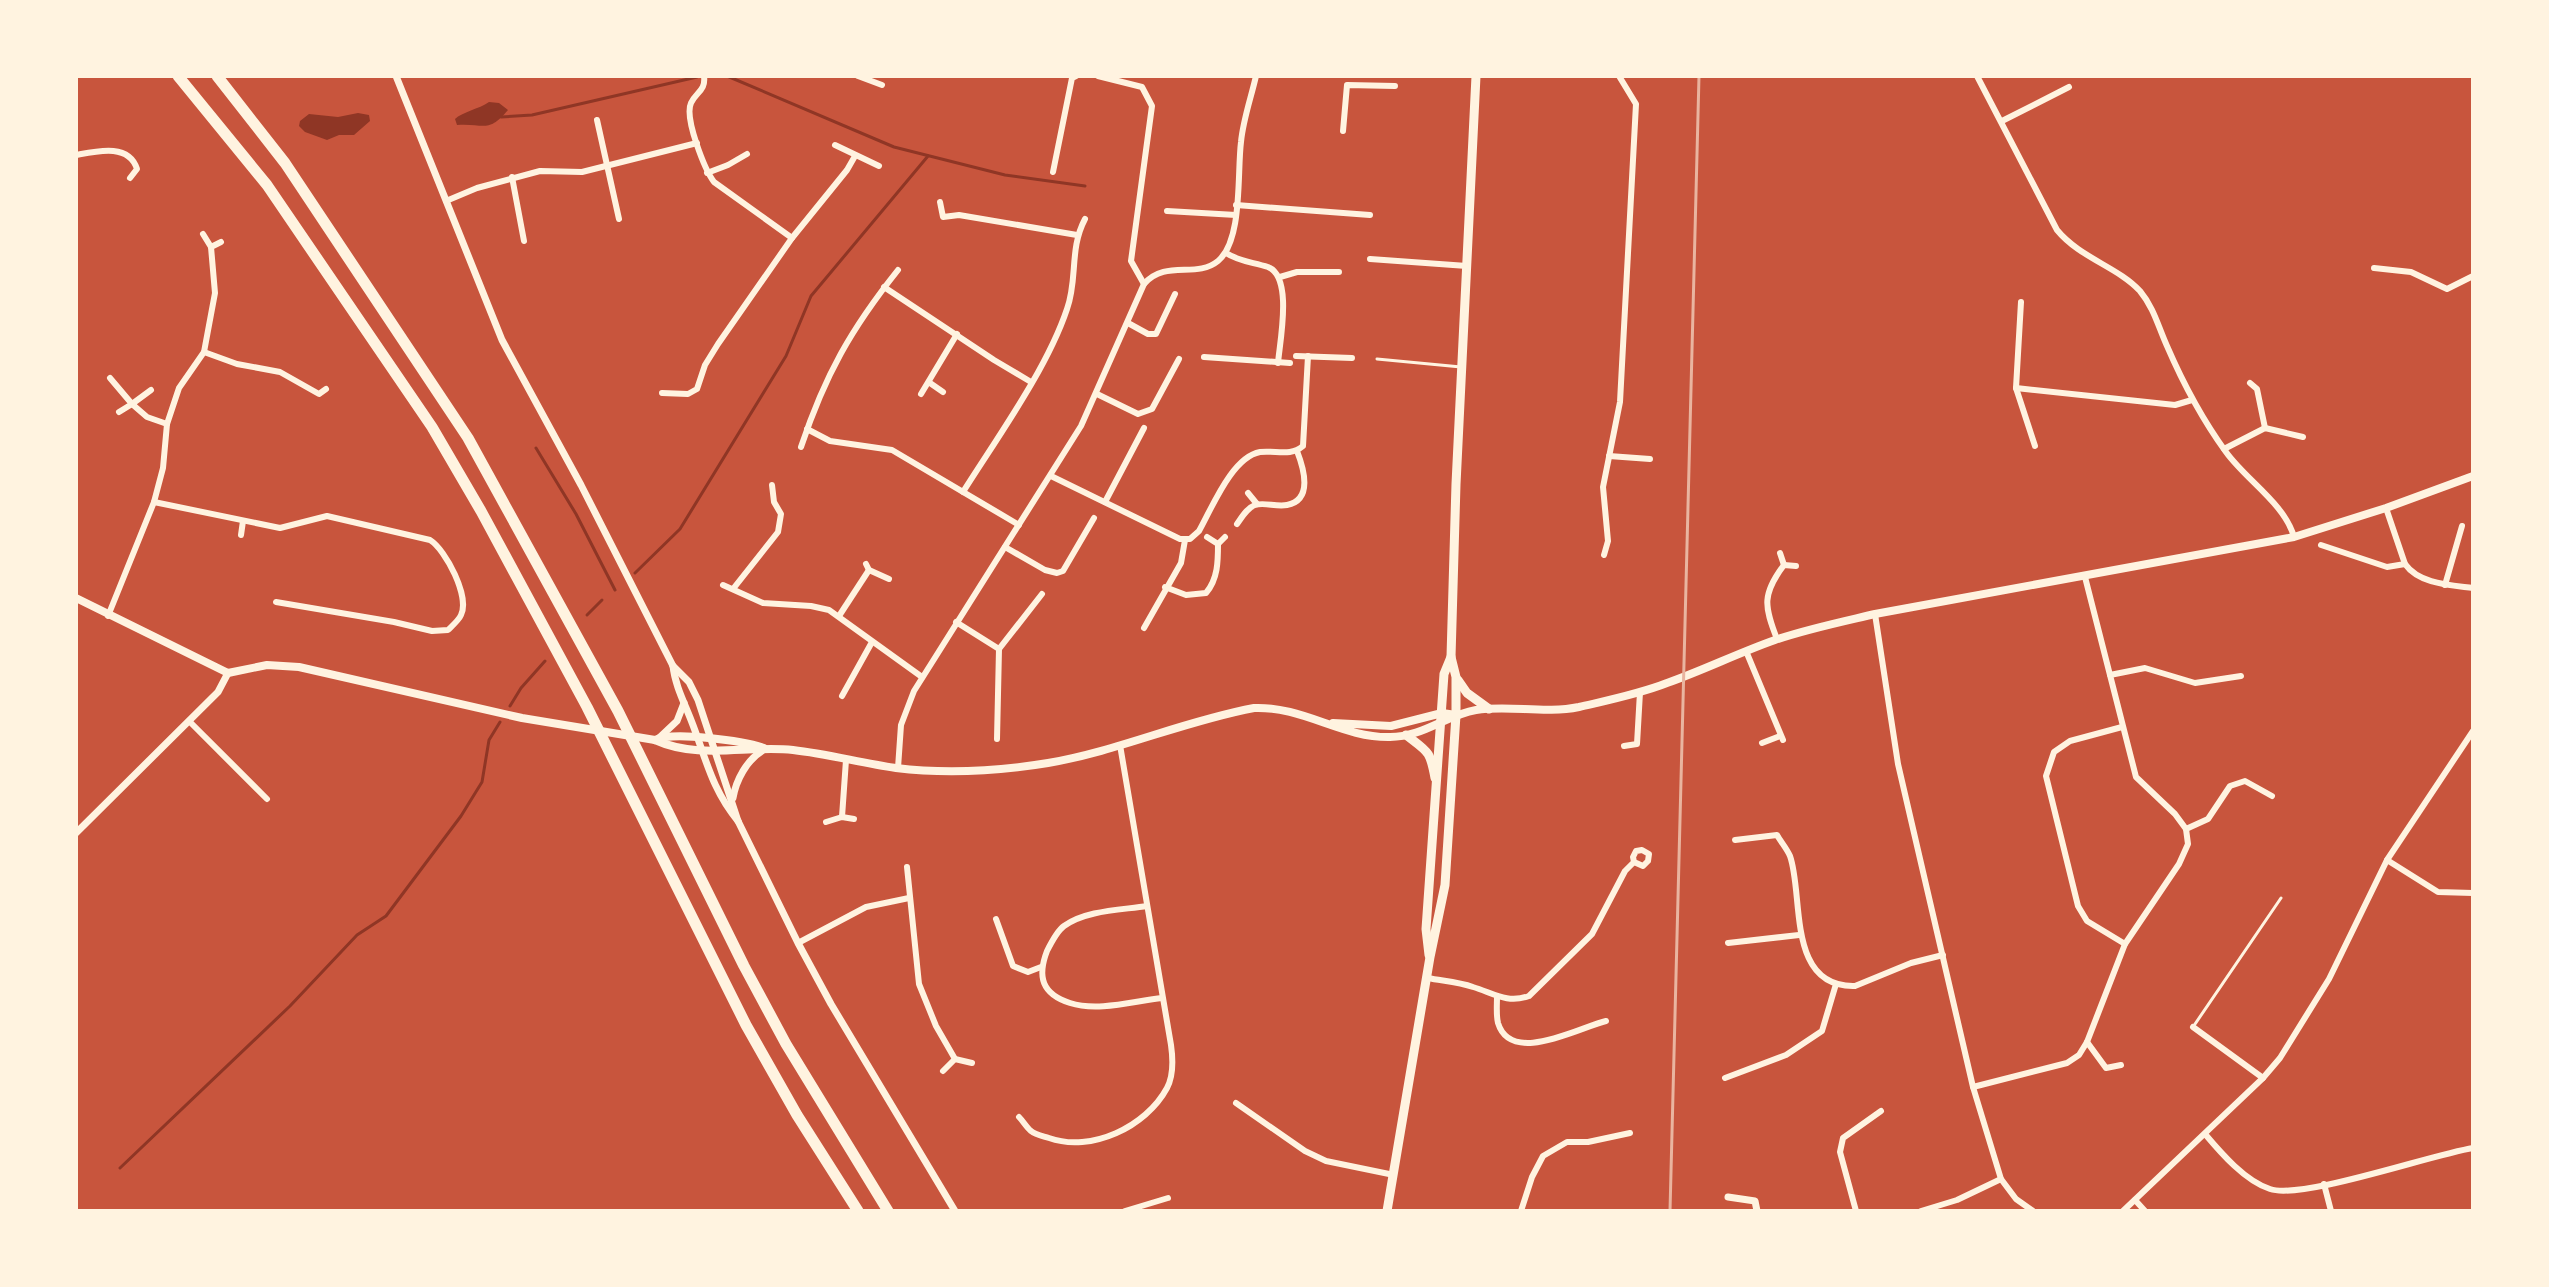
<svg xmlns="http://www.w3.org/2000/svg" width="2549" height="1287" viewBox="0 0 2549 1287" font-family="Ubuntu,sans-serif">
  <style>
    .water { fill: #8f3625 }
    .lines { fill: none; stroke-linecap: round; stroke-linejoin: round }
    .stream { stroke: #8f3625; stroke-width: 3 }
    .service { stroke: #fff3e0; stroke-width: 3 }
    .minor { stroke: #fff3e0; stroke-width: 6 }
    .tertiary { stroke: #fff3e0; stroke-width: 7 }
    .secondary { stroke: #fff3e0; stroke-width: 8 }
    .primary { stroke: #fff3e0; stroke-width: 9 }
    .motorway { stroke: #fff3e0; stroke-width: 11 }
    .rail { stroke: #e9b49f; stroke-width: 3 }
  </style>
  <rect width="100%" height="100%" fill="#c8553d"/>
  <!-- water -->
  <g class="water">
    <path d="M489 102 499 103 508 110C488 134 484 123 457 125L455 119C462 112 479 109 489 102Z"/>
    <polygon points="358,113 369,115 370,121 354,135 339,135 327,140 305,132 299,126 300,121 309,114 338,117"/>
  </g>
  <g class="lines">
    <!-- stream -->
    <g class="stream">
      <polyline points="727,76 894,147 1005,175 1085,186"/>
      <polyline points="501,117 532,115 697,77"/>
      <polyline points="536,448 576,514 615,590"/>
      <polyline points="635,573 680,529 786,356 811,296 928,156"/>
      <polyline points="587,615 602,600"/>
      <polyline points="510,706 521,688 545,661"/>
      <polyline points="120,1168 290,1006 357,935 386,916 461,816 482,782 489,740 500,722"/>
    </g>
    <!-- service -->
    <g class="service">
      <polyline points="1377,359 1461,367"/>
      <polyline points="2193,1027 2281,898"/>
    </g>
    <!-- minor -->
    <g class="minor">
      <path d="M704 76C706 91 696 92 691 103 684 118 705 170 714 182L792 238"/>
      <polyline points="858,76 882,85"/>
      <polyline points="1098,76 1142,87 1152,106 1131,261 1144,284"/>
      <path d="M1977 76 2057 230C2080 258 2118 267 2140 291 2154 308 2158 326 2167 346 2183 383 2202 419 2226 452 2246 480 2285 504 2294 537"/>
      <polyline points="597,120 619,219"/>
      <polyline points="2002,121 2069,87"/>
      <polyline points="1343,131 1347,85 1395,86"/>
      <polyline points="835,145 879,166"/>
      <path d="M76 155C97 151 129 143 137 169L130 178"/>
      <polyline points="1053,172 1072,78 1076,76"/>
      <polyline points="707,173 728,165 747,154"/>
      <polyline points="512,177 524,241"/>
      <polyline points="446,201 477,188 540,171 582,172 697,143"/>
      <polyline points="940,202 943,217 959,215 1077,235"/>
      <polyline points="1236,205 1370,215"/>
      <polyline points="1167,211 1236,215"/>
      <polyline points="203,234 211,247"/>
      <path d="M1226 253C1240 262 1253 262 1268 267 1293 277 1280 340 1278 363"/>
      <polyline points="1370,259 1467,266"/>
      <polyline points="2374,268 2411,272 2447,289 2473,276"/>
      <polyline points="1280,277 1297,272 1339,272"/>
      <polyline points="884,287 994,360 1031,382"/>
      <polyline points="2021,302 2016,388 2035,446"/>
      <polyline points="1128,323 1148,334 1156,334 1175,294"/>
      <polyline points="204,352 237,364 280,372 319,394 326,389"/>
      <polyline points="1296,356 1352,358"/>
      <polyline points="1204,357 1290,363"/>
      <polyline points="110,378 132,404 119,412"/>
      <polyline points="930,383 943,392"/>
      <polyline points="2250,383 2257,389 2265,428"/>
      <polyline points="2016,388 2175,405 2192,400"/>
      <polyline points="151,390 132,404 147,417 167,424"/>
      <polyline points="662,393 688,394 697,389 705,365 718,344 792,238 847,170 855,156"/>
      <polyline points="921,394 957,334"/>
      <polyline points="1097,394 1138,414 1152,409 1179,359"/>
      <polyline points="807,429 830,441 892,450 1019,525"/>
      <path d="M801 447C825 375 851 329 898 270"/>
      <polyline points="2224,449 2265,428 2303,437"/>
      <polyline points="1609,456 1650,459"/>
      <path d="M1051 476 1180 539H1190L1199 531C1212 508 1232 457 1260 452 1276 450 1290 457 1303 446L1308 356"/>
      <path d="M963 492C997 438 1047 369 1067 309 1078 279 1069 249 1085 219"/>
      <polyline points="1248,493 1257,504"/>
      <path d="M154 502 280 528 327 516 430 540C446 550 470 597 461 615 459 620 452 626 448 630L432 631 394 622 276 602"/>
      <polyline points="1105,502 1144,428"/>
      <path d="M2386 508 2405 564C2419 584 2450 585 2473 588"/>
      <path d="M1237 524C1242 517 1247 508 1255 505 1264 502 1276 507 1287 505 1313 500 1304 469 1297 451"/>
      <polyline points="241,535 243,521"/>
      <polyline points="1207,537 1218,544"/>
      <polyline points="2321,545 2387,567 2405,564"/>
      <polyline points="1005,547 1045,570 1057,573 1063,571 1094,518"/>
      <polyline points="1780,553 1784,565"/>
      <polyline points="1604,555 1608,541 1603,487 1620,402 1636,104 1619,76"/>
      <polyline points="866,564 869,570 889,579"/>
      <polyline points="723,585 763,603 811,606 829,610 922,677"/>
      <polyline points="2445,585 2462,526"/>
      <path d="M1165 587 1186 595 1206 593C1218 579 1218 561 1218 544L1225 537"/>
      <polyline points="733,589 778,532 781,514 774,502 772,485"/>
      <polyline points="1875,614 1898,764 1973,1087 2001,1179 2016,1199 2033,1211"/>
      <polyline points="108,616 154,502 163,468 167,424 179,388 204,352 215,293 211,247 221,242"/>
      <polyline points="839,616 869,570"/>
      <polyline points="956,622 999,649"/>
      <polyline points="1144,628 1181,563 1185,540"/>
      <path d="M1777 639C1764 606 1762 594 1784 565L1796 566"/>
      <polyline points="1746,651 1783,740"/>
      <polyline points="2110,675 2145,668 2195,683 2241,676"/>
      <polyline points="842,696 872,642"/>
      <polyline points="190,722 267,799"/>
      <polyline points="2122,727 2070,741 2054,752 2046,776 2078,906 2087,921 2125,944"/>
      <polyline points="997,739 999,649 1042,594"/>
      <polyline points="1762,743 1780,736"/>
      <polyline points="1624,746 1637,744 1640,692"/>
      <path d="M898 768 901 725 914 691 1081 426 1144 284C1166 259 1196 279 1218 261 1243 240 1237 174 1241 142 1243 120 1251 98 1256 76"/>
      <polyline points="842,817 846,760"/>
      <polyline points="826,822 842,817 854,819"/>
      <polyline points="2186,829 2208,819 2230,786 2245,781 2272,796"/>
      <path d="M1735 840 1777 835C1781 842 1787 849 1790 856 1804 895 1786 988 1855 986L1911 963 1943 955"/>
      <polyline points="2387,860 2438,892 2473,893"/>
      <polyline points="907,867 919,984 936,1026 955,1059"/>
      <path d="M1147 906C1122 910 1086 910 1064 926 1057 931 1051 943 1047 951 1037 977 1042 994 1070 1003 1098 1012 1134 1001 1162 998"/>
      <polyline points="996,919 1013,966 1028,972 1041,967"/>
      <polyline points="798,943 866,907 909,898"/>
      <polyline points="1728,943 1799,935"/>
      <path d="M1428 978C1443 981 1458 982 1473 987 1493 993 1507 1004 1529 996L1592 934 1625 871 1634 862 1633 857 1636 851 1642 850 1649 854 1648 861 1643 866 1634 862"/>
      <path d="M1497 997C1497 1005 1496 1015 1498 1023 1511 1066 1580 1027 1606 1021"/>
      <polyline points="2193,1027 2263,1078"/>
      <polyline points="2087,1042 2106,1068 2121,1065"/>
      <polyline points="943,1071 955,1059 972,1063"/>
      <polyline points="1725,1078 1786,1055 1822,1031 1836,984"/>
      <polyline points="1973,1087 2067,1063 2079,1055 2087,1042 2125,944 2179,864 2188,844 2186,829 2175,814 2136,777 2085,577"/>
      <polyline points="1236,1103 1305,1151 1326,1161 1394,1175"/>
      <path d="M1019 1117C1023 1121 1027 1128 1031 1131 1036 1135 1043 1136 1049 1138 1091 1153 1146 1127 1167 1088 1174 1075 1173 1059 1171 1045L1120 745"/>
      <path d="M2205 1134C2221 1153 2245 1181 2270 1189 2302 1200 2430 1155 2473 1148"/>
      <polyline points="2324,1184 2331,1211"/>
      <polyline points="2135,1200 2145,1211"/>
      <polyline points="1125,1211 1168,1198"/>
      <polyline points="1521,1211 1532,1177 1543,1156 1567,1142 1588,1142 1630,1133"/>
      <polyline points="1856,1211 1840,1152 1843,1138 1881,1111"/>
      <polyline points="1921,1211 1957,1200 2001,1179"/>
      <polyline points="2123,1211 2263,1078 2280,1058 2329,979 2387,860 2473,731"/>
    </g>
    <!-- tertiary -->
    <g class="tertiary">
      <path d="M396 76 502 340 581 485 673 666C675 685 684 702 691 720 706 758 711 788 738 821"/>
      <polyline points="673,666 689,682 698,700 738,821 798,943 831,1004 955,1211"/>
      <polyline points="659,738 677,721 684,703"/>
      <path d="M733 798C736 780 747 760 762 751"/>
      <polyline points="76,833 218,692 228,673"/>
      <polyline points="1728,1197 1755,1201 1757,1211"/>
    </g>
    <!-- secondary -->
    <g class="secondary">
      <path d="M76 598 228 673 267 665 299 667 522 718 655 740C699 760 747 745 793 750 828 754 861 763 896 768 945 774 999 771 1048 763 1118 751 1184 721 1254 708 1303 706 1342 738 1390 737 1423 737 1446 715 1476 710 1510 705 1545 714 1579 707 1609 700 1639 694 1667 683 1704 670 1738 653 1775 640 1807 629 1841 622 1875 614L2294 537 2386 508 2473 476"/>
      <polyline points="1333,723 1391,726 1442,713 1456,715"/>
      <path d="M655 740C673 731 744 741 764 748"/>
    </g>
    <!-- primary -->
    <g class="primary">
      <polyline points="1458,680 1467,693 1489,709"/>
      <path d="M1406 735C1428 752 1430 750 1435 778"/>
      <polyline points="1429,955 1426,929 1444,674 1451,657"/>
      <polyline points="1387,1211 1430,957 1445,885 1456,715 1456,677 1451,657 1456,484 1476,76"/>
    </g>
    <!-- motorway -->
    <g class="motorway">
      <polyline points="178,76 267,185 432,427 481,511 587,707 746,1025 797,1115 858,1211"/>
      <polyline points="217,76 285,163 468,438 618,711 744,966 786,1044 888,1211"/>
    </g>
    <!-- rail -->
    <polyline class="rail" points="1670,1211 1699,76"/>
  </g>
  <!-- border -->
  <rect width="2549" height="1287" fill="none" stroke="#fff3e0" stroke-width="156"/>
</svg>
